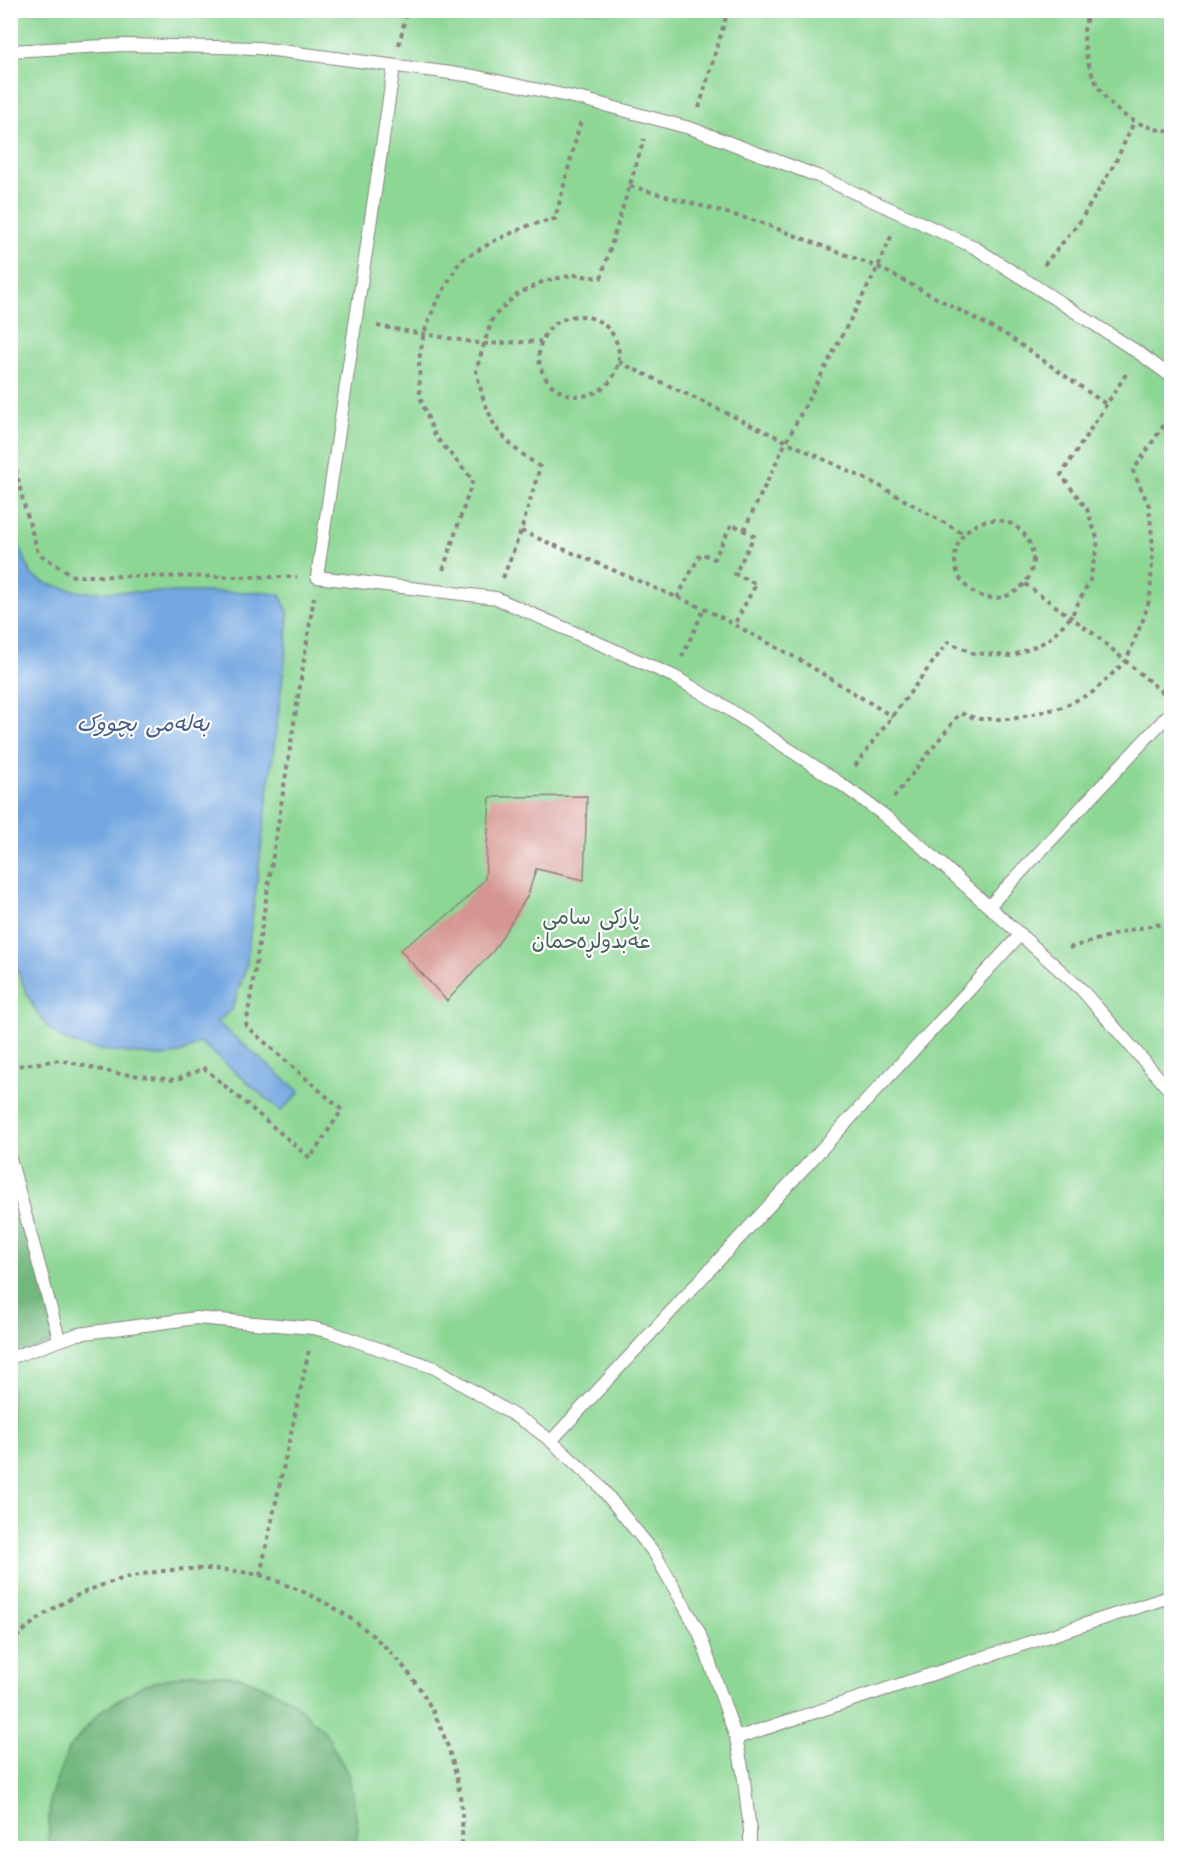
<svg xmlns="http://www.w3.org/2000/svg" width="1182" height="1859" viewBox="0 0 1182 1859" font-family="'Architects Daughter','Playpen Sans Arabic',sans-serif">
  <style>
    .green { fill: #8dd794; stroke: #587c68; stroke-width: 1.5 }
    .forest { fill: #72b87e; stroke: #4a6d5c; stroke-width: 1.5 }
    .water { fill: #75a8e1; stroke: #4c658e; stroke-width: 1.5 }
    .building { fill: #d59590 }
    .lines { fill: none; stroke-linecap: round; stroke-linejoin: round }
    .lane-casing { stroke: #8a8382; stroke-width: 14 }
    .path { stroke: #8a8382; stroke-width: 4; stroke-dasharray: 4.5 4.5; stroke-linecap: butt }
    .lane { stroke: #fff; stroke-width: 12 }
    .labels { text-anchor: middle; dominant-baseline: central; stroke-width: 4.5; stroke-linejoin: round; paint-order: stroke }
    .park-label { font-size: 21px; fill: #47615a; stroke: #fff }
    .water-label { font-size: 22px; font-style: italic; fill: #475e86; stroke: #fff }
  </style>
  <rect width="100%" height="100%" fill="#fff"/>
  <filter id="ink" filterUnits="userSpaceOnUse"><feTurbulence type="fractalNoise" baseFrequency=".0167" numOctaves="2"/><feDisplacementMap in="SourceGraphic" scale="12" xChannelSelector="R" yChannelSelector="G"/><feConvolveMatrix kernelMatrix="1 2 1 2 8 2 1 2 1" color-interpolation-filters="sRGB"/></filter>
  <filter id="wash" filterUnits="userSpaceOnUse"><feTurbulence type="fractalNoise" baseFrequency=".008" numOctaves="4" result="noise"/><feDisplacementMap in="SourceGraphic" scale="24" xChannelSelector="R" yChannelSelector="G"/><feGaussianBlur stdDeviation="1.35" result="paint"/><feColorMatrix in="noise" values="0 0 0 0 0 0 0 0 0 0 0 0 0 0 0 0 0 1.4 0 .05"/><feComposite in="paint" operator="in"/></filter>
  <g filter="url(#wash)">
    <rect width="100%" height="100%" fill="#f2e4c8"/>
    <!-- green -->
    <rect class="green" x="11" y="11" width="1160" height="1837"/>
    <!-- forest -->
    <g class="forest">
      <polygon points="10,1158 59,1339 10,1358"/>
      <polygon points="192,1673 242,1677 288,1698 325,1732 349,1776 358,1828 355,1848 48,1848 50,1798 68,1750 100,1712 143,1685"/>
    </g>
    <!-- water -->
    <path class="water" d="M11 511 16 538 32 576 48 584 81 592H263L280 595 288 612 287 644 246 967 232 1009 217 1022 300 1092 281 1111 200 1042C190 1048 180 1055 167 1056 159 1057 149 1055 140 1054 112 1051 73 1051 52 1031 30 1010 20 977 10 949Z"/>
    <g id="blocks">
      <!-- building -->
      <polygon class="building" points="587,796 584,880 536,869 528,895 494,950 447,1001 400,950 455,910 485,879 490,797"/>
    </g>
  </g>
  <g filter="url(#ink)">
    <use href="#blocks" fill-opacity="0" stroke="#8a8382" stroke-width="1.5"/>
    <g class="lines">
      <defs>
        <g id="lane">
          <polyline points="10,51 124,45 258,48 474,76 586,100 693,129 820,177 974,247 1139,353 1172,377"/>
          <polyline points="394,66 317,577 496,598 673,676 724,706 841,784 881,813 921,846 1081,989 1172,1093"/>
          <polyline points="990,905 1172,711"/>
          <polyline points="10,1158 59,1339"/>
          <polyline points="10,1358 78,1334 196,1318 313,1328 330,1332 435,1368 530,1425 551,1441 598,1484 655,1554 699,1632 736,1738 743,1772 750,1831 750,1848"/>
          <polyline points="551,1441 1021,934"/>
          <polyline points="736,1738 1172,1596"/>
        </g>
      </defs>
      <!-- lane casing -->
      <use href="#lane" class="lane-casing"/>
      <!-- path -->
      <g class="path">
        <path d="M1089 10C1087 18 1084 26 1084 33 1084 72 1106 113 1144 125 1153 128 1162 132 1172 131"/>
        <polyline points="399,45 407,10"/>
        <polyline points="699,108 728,10"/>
        <polyline points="630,186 759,222 878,267 1008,336 1107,405"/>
        <polyline points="1044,265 1079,223 1115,163 1134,122"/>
        <circle cx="579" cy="356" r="40"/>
        <polyline points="377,326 484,344 541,341"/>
        <polyline points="619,362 878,485 964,534"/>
        <polyline points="10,443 22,497 38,553 73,576 297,577"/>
        <circle cx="994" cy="559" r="39"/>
        <polyline points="744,530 786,442 878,267 893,232"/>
        <polyline points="521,531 707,610 800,660 893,717"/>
        <polyline points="443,570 473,480 435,436 420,397 419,360 424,333 435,305 460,261 494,241 530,225 555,219 581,120"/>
        <polyline points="503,578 521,531 540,467 514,448 495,427 483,398 476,371 484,344 493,317 515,296 544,281 574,275 601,278 644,139"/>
        <polyline points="1025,584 1094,634 1163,693"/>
        <polyline points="677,598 701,553 714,559 732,524 754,536 735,574 756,584 734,625"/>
        <polyline points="682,657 704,609"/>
        <polyline points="855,766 948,642 973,653 1012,656 1047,641 1071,617 1090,580 1098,541 1087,509 1061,475 1128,371"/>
        <polyline points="894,797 960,713 978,719 1012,719 1063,707 1093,692 1126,661 1144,617 1150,597 1153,547 1149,506 1133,471 1172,413"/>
        <polyline points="1069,948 1129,930 1172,922"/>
        <polyline points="10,1067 60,1060 114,1073 175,1080 204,1068 310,1158 342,1110 246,1026 314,597"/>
        <polyline points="260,1575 309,1350"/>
        <path d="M10 1644C72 1578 173 1557 259 1575 269 1577 279 1582 289 1586 346 1608 399 1649 429 1704 445 1733 457 1769 461 1803 463 1818 462 1834 462 1848"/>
      </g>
      <!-- lane -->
      <use href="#lane" class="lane"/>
    </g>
  </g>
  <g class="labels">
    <!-- park labels -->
    <g class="park-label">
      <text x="591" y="917">پارکی سامی<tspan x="591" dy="24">عەبدولڕەحمان</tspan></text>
    </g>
    <!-- water labels -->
    <g class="water-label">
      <text x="143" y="724">بەلەمی بچووک</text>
    </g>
  </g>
  <!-- margin -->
  <rect width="1182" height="1859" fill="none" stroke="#fff" stroke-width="36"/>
</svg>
